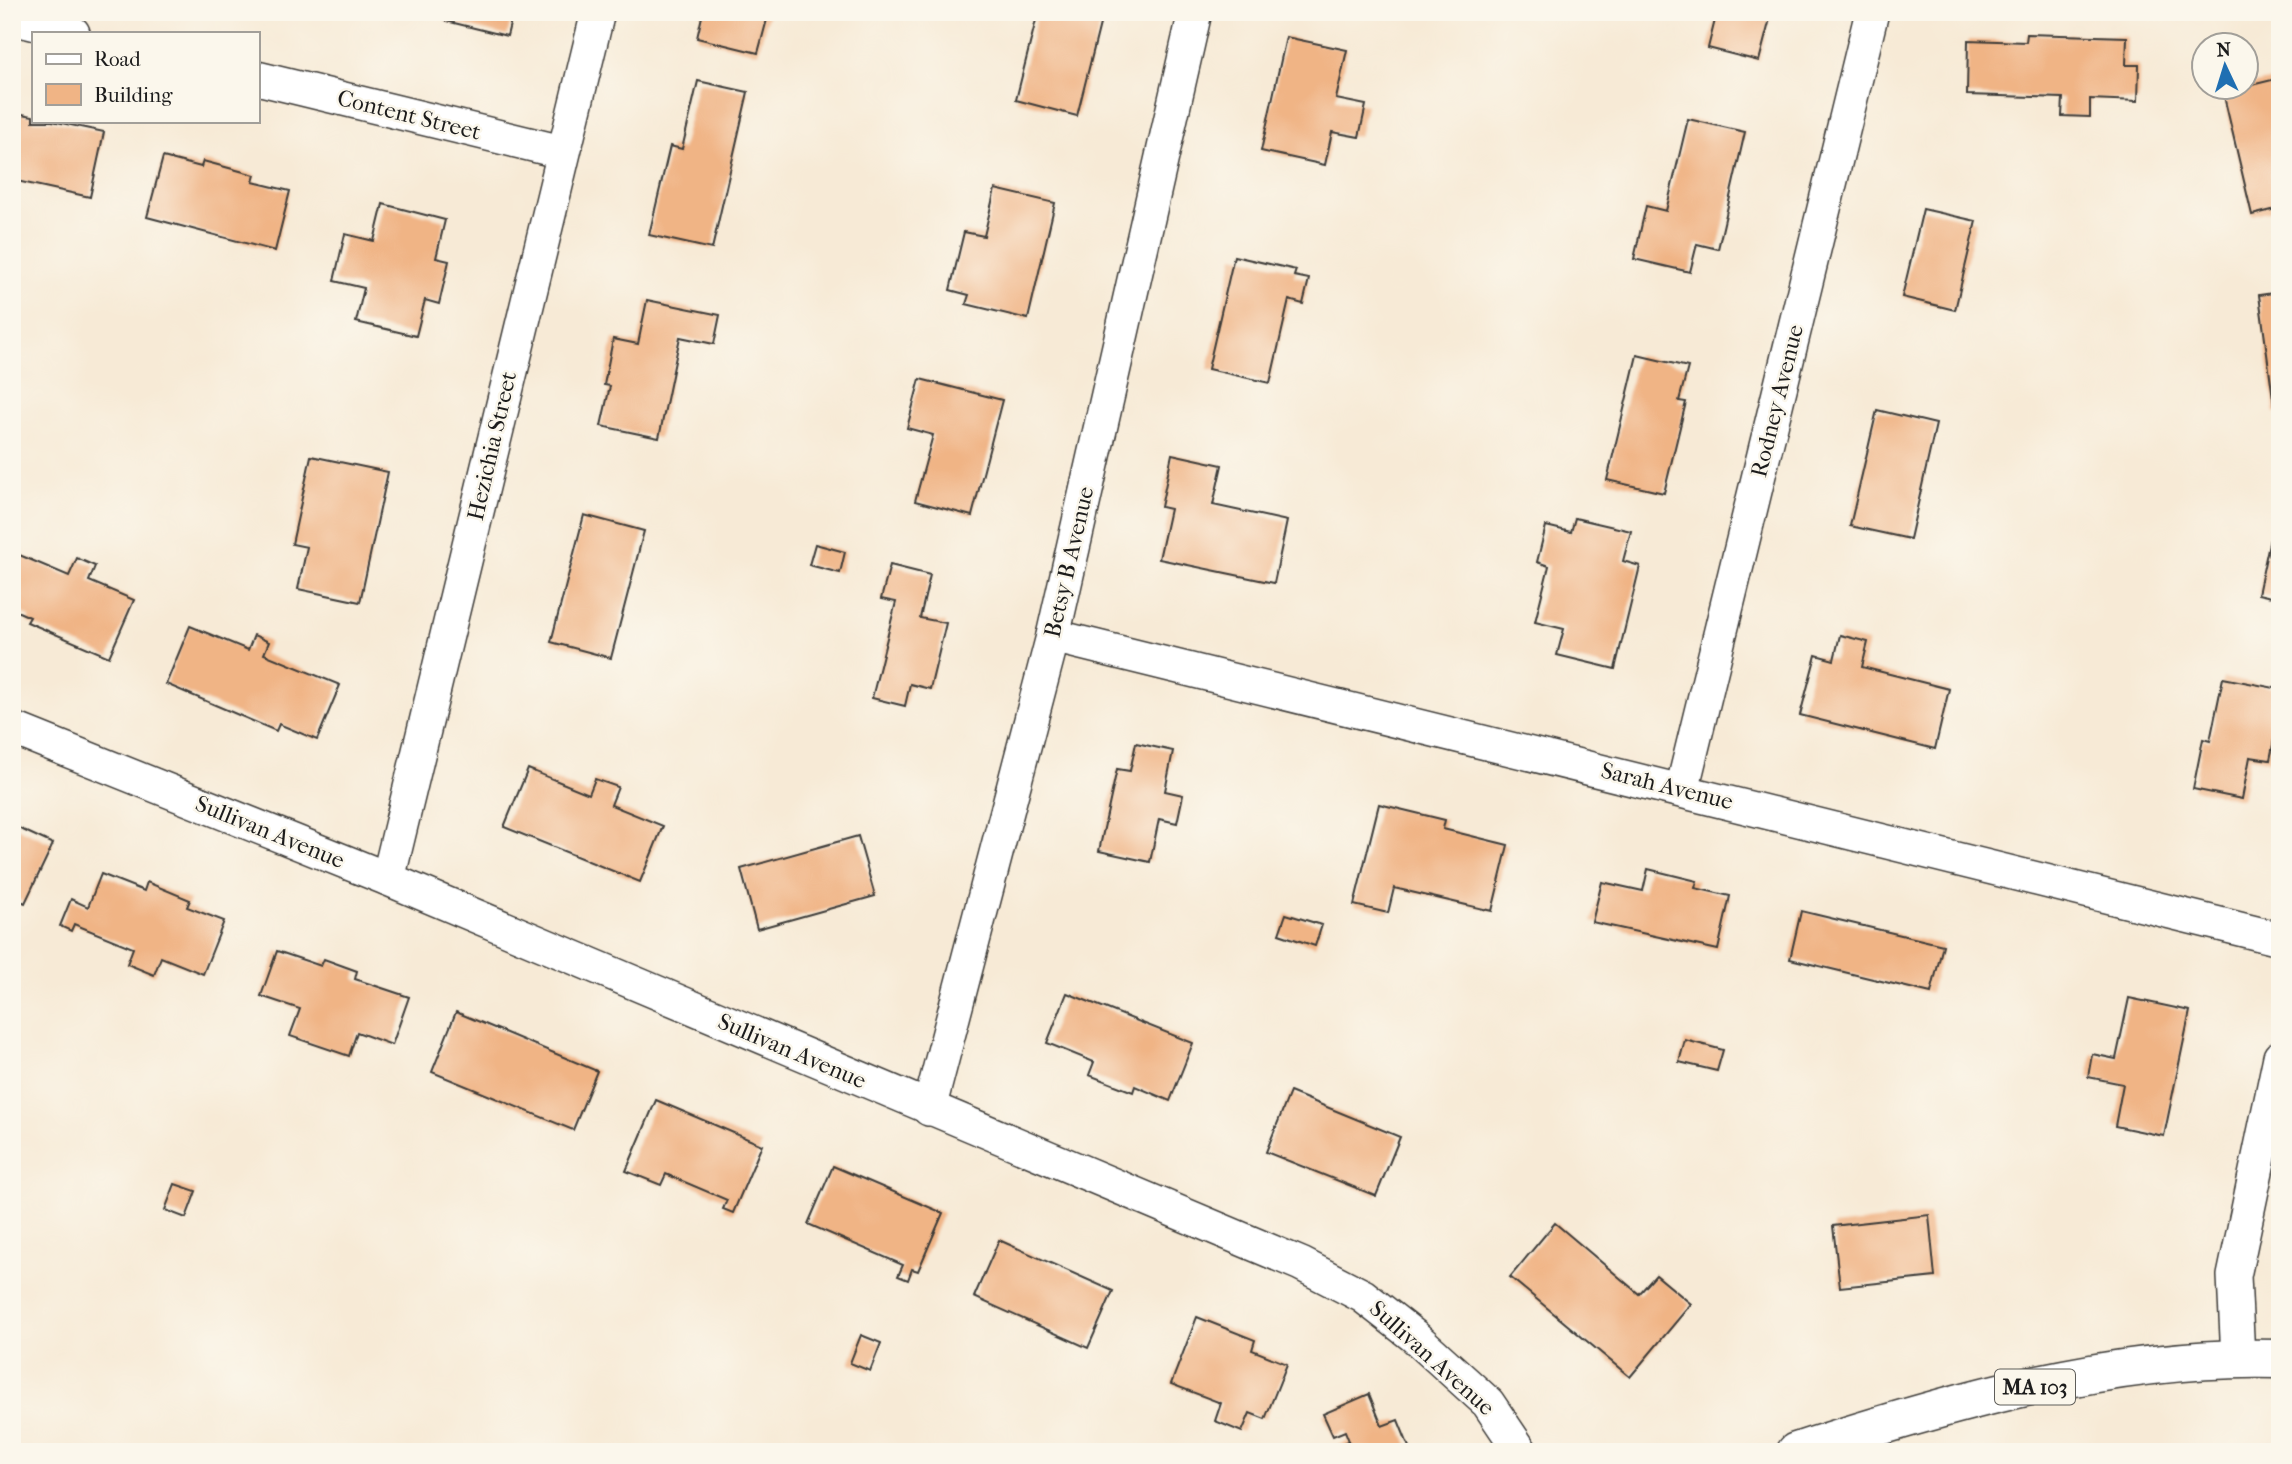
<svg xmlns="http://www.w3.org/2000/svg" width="2292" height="1464" viewBox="0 0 2292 1464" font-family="'IM FELL French Canon',serif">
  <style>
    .building { fill: #f0b485 }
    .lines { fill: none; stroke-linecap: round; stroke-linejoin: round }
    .minor-casing { stroke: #3d3b38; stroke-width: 36 }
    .primary-casing { stroke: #3d3b38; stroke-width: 41 }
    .minor { stroke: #fff; stroke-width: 33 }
    .primary { stroke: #fff; stroke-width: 38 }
    .labels { text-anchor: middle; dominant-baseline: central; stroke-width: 5; stroke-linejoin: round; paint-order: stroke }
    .shield { fill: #fbf7ec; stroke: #5f5e5a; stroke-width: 2 }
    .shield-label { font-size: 21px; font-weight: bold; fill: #1c1c1c }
    .street-label { font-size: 23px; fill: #1c1c1c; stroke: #fbf7ec }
  </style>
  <rect width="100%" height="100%" fill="#fbf7ec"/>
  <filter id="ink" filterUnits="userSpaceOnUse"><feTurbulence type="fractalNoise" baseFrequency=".0143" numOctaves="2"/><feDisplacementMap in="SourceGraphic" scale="14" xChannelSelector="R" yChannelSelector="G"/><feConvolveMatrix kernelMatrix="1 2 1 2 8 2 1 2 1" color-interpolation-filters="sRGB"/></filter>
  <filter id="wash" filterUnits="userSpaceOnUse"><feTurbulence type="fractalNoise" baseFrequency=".00686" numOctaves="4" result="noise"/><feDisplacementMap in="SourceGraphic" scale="28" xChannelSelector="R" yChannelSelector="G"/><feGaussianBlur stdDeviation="1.57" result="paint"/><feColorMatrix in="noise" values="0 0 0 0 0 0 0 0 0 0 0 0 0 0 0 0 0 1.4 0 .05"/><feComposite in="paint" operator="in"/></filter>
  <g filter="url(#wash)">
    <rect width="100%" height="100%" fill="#f7ead6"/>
    <g id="blocks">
      <!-- building -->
      <g class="building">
        <polygon points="448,12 513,12 507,36 446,21"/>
        <polygon points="703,12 769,12 758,53 697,38"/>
        <polygon points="1028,12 1103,12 1077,116 1016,100 1036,20 1027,17"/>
        <polygon points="1717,12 1779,12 1777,17 1771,15 1759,61 1708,48"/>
        <polygon points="2027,34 2127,37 2126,65 2139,65 2138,101 2090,99 2090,117 2062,116 2063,98 1967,95 1968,40 2026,42"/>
        <polygon points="1286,37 1347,50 1336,99 1366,105 1359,137 1332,132 1325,165 1261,151"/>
        <polygon points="2280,78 2280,208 2252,215 2223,92"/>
        <polygon points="698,81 748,92 712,249 649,235 670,146 682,149"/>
        <polygon points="17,113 33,116 33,121 52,121 104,132 90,197 12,180 12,118 15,119"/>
        <polygon points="1688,119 1745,132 1718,249 1697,244 1690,272 1634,259 1646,206 1666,211"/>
        <polygon points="163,157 201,167 203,161 255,175 253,182 290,191 275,251 147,217"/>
        <polygon points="995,189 1055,203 1028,319 966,304 969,295 950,290 964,232 984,236"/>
        <polygon points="383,204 445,220 436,258 449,261 439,304 425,300 416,336 356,322 364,288 334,281 345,234 374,241"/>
        <polygon points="1923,209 1976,221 1955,310 1902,297"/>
        <polygon points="1234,256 1296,270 1294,276 1309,279 1303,304 1289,300 1270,383 1208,369"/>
        <polygon points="2280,292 2280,412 2275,413 2259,295"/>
        <polygon points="647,300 720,315 714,344 680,337 659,438 601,426 610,386 604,385 613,339 638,344"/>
        <polygon points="1637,355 1688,367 1679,401 1686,402 1664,493 1607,480"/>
        <polygon points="920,379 1002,400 972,516 915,501 933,435 907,428"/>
        <polygon points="1877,410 1936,424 1910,539 1850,526"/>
        <polygon points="1172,454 1222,465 1213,505 1287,521 1274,583 1159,559 1170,509 1161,507"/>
        <polygon points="311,456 388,472 360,602 298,589 307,547 292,544"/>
        <polygon points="2279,497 2280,497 2280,599 2258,594"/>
        <polygon points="584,515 644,531 611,658 551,642"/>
        <polygon points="1575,518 1631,531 1623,561 1640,566 1615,669 1557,655 1564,629 1535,622 1549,566 1537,562 1546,526 1571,532"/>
        <polygon points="815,544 845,552 840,573 809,565"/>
        <polygon points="17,554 69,576 77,558 95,566 89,581 134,600 109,657 27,622 30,617 12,609 12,565"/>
        <polygon points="890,565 930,575 920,618 946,623 930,689 910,684 905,706 872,698 896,602 881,599"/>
        <polygon points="190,626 248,650 254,635 269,642 264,654 340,685 317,740 279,724 276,731 166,684"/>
        <polygon points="1840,635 1868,642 1862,667 1949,689 1935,749 1800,715 1816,655 1834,660"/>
        <polygon points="2223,678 2280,689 2280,709 2270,760 2250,757 2242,799 2193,789 2203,739 2210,741"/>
        <polygon points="1136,743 1173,751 1165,791 1183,795 1177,823 1159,819 1150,862 1099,851 1117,769 1130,771"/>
        <polygon points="528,769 589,794 595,779 618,787 611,805 663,826 640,882 504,827"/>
        <polygon points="1379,804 1445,820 1443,829 1508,845 1492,911 1394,888 1388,913 1354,905"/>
        <polygon points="12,825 53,844 25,903 12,897"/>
        <polygon points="858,836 875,896 757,929 741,869"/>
        <polygon points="1648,869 1697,881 1695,888 1730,896 1718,950 1592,922 1602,882 1643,891"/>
        <polygon points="101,874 144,891 147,882 190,900 187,907 224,921 203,974 161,957 154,975 127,964 133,948 74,924 71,931 60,926 71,899 88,907"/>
        <polygon points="1801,911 1943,945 1931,993 1790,959"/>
        <polygon points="1286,914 1322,925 1315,946 1279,934"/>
        <polygon points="277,951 321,966 324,959 357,971 355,979 409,997 392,1045 357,1032 349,1056 290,1036 300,1009 261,996"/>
        <polygon points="1067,993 1193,1043 1170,1101 1135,1086 1133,1092 1089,1075 1094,1062 1047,1043"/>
        <polygon points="2129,998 2190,1011 2164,1136 2115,1126 2123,1084 2088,1077 2092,1054 2116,1059"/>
        <polygon points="456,1012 597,1071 573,1130 432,1072"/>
        <polygon points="1685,1040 1723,1050 1717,1071 1679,1062"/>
        <polygon points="1290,1092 1400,1137 1376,1196 1266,1152"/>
        <polygon points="656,1100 762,1145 733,1213 723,1209 727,1200 666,1174 661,1185 626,1171"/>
        <polygon points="833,1166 943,1213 918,1271 912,1269 908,1280 898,1276 903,1265 808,1224"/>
        <polygon points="175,1184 196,1191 186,1218 165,1210"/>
        <polygon points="1929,1215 1935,1277 1840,1287 1833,1226"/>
        <polygon points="1555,1223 1639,1294 1656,1275 1691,1304 1630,1377 1510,1277"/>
        <polygon points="999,1240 1113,1291 1088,1348 974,1297"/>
        <polygon points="1197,1317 1255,1340 1252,1350 1287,1364 1265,1419 1250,1413 1242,1432 1215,1421 1221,1403 1171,1384"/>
        <polygon points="861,1335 881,1343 870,1371 850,1363"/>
        <polygon points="1369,1394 1382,1426 1398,1420 1411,1452 1323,1452 1349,1441 1345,1431 1333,1436 1323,1414"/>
      </g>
    </g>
  </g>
  <g filter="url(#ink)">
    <use href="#blocks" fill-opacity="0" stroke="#3d3b38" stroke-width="2"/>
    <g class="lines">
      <defs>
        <g id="minor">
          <polyline points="12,18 73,33"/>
          <polyline points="257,78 562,152"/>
          <polyline points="1053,636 2280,939"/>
          <polyline points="12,728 388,879 1301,1264 1363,1296 1414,1336 1488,1403 1521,1452"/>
          <polyline points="1682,790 1872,12"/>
          <polyline points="388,879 598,12"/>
          <polyline points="929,1109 1053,636 1195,12"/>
          <polyline points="2238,1358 2234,1276 2280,1057"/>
        </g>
        <path id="primary" d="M1796 1452C1951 1402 2116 1354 2280 1359"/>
      </defs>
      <!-- minor casing -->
      <use href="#minor" class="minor-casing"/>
      <!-- primary casing -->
      <use href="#primary" class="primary-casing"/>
      <!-- minor -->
      <use href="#minor" class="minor"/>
      <!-- primary -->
      <use href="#primary" class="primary"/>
    </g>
  </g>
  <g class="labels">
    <!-- shield labels -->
    <rect class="shield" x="1995" y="1369.5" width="80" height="35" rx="5"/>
    <g class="shield-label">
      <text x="2035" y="1387">MA 103</text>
    </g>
    <!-- street labels -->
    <g class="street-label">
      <text transform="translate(409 115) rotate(14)">Content Street</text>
      <text transform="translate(1777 401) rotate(-76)">Rodney Avenue</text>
      <text transform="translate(492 446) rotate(-77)">Hezichia Street</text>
      <text transform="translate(1069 562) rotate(-77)">Betsy B Avenue</text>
      <text transform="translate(1667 786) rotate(14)">Sarah Avenue</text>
      <text transform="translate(270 832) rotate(22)">Sullivan Avenue</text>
      <text transform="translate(792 1051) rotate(23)">Sullivan Avenue</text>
      <text transform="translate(1432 1358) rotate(42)">Sullivan Avenue</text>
    </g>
  </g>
  <!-- margin -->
  <rect width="2292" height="1464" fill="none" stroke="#fbf7ec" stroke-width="42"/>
  <!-- legend -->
  <rect x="32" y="32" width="228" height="91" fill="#fbf7ec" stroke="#a29f99" stroke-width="2"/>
  <rect x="46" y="54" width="35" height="10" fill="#ffffff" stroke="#a29f99" stroke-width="2"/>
  <text x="94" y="66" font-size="21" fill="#1c1c1c">Road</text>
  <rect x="46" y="84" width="35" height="21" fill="#f0b485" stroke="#a29f99" stroke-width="2"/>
  <text x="94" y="102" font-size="21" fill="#1c1c1c">Building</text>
  <!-- north arrow -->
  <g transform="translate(2225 66) rotate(356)"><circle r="33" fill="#fbf7ec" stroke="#a29f99" stroke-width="2"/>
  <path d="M0-5L12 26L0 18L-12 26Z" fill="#1f6fb2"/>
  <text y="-10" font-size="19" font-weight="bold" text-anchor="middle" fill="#1c1c1c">N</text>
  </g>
</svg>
